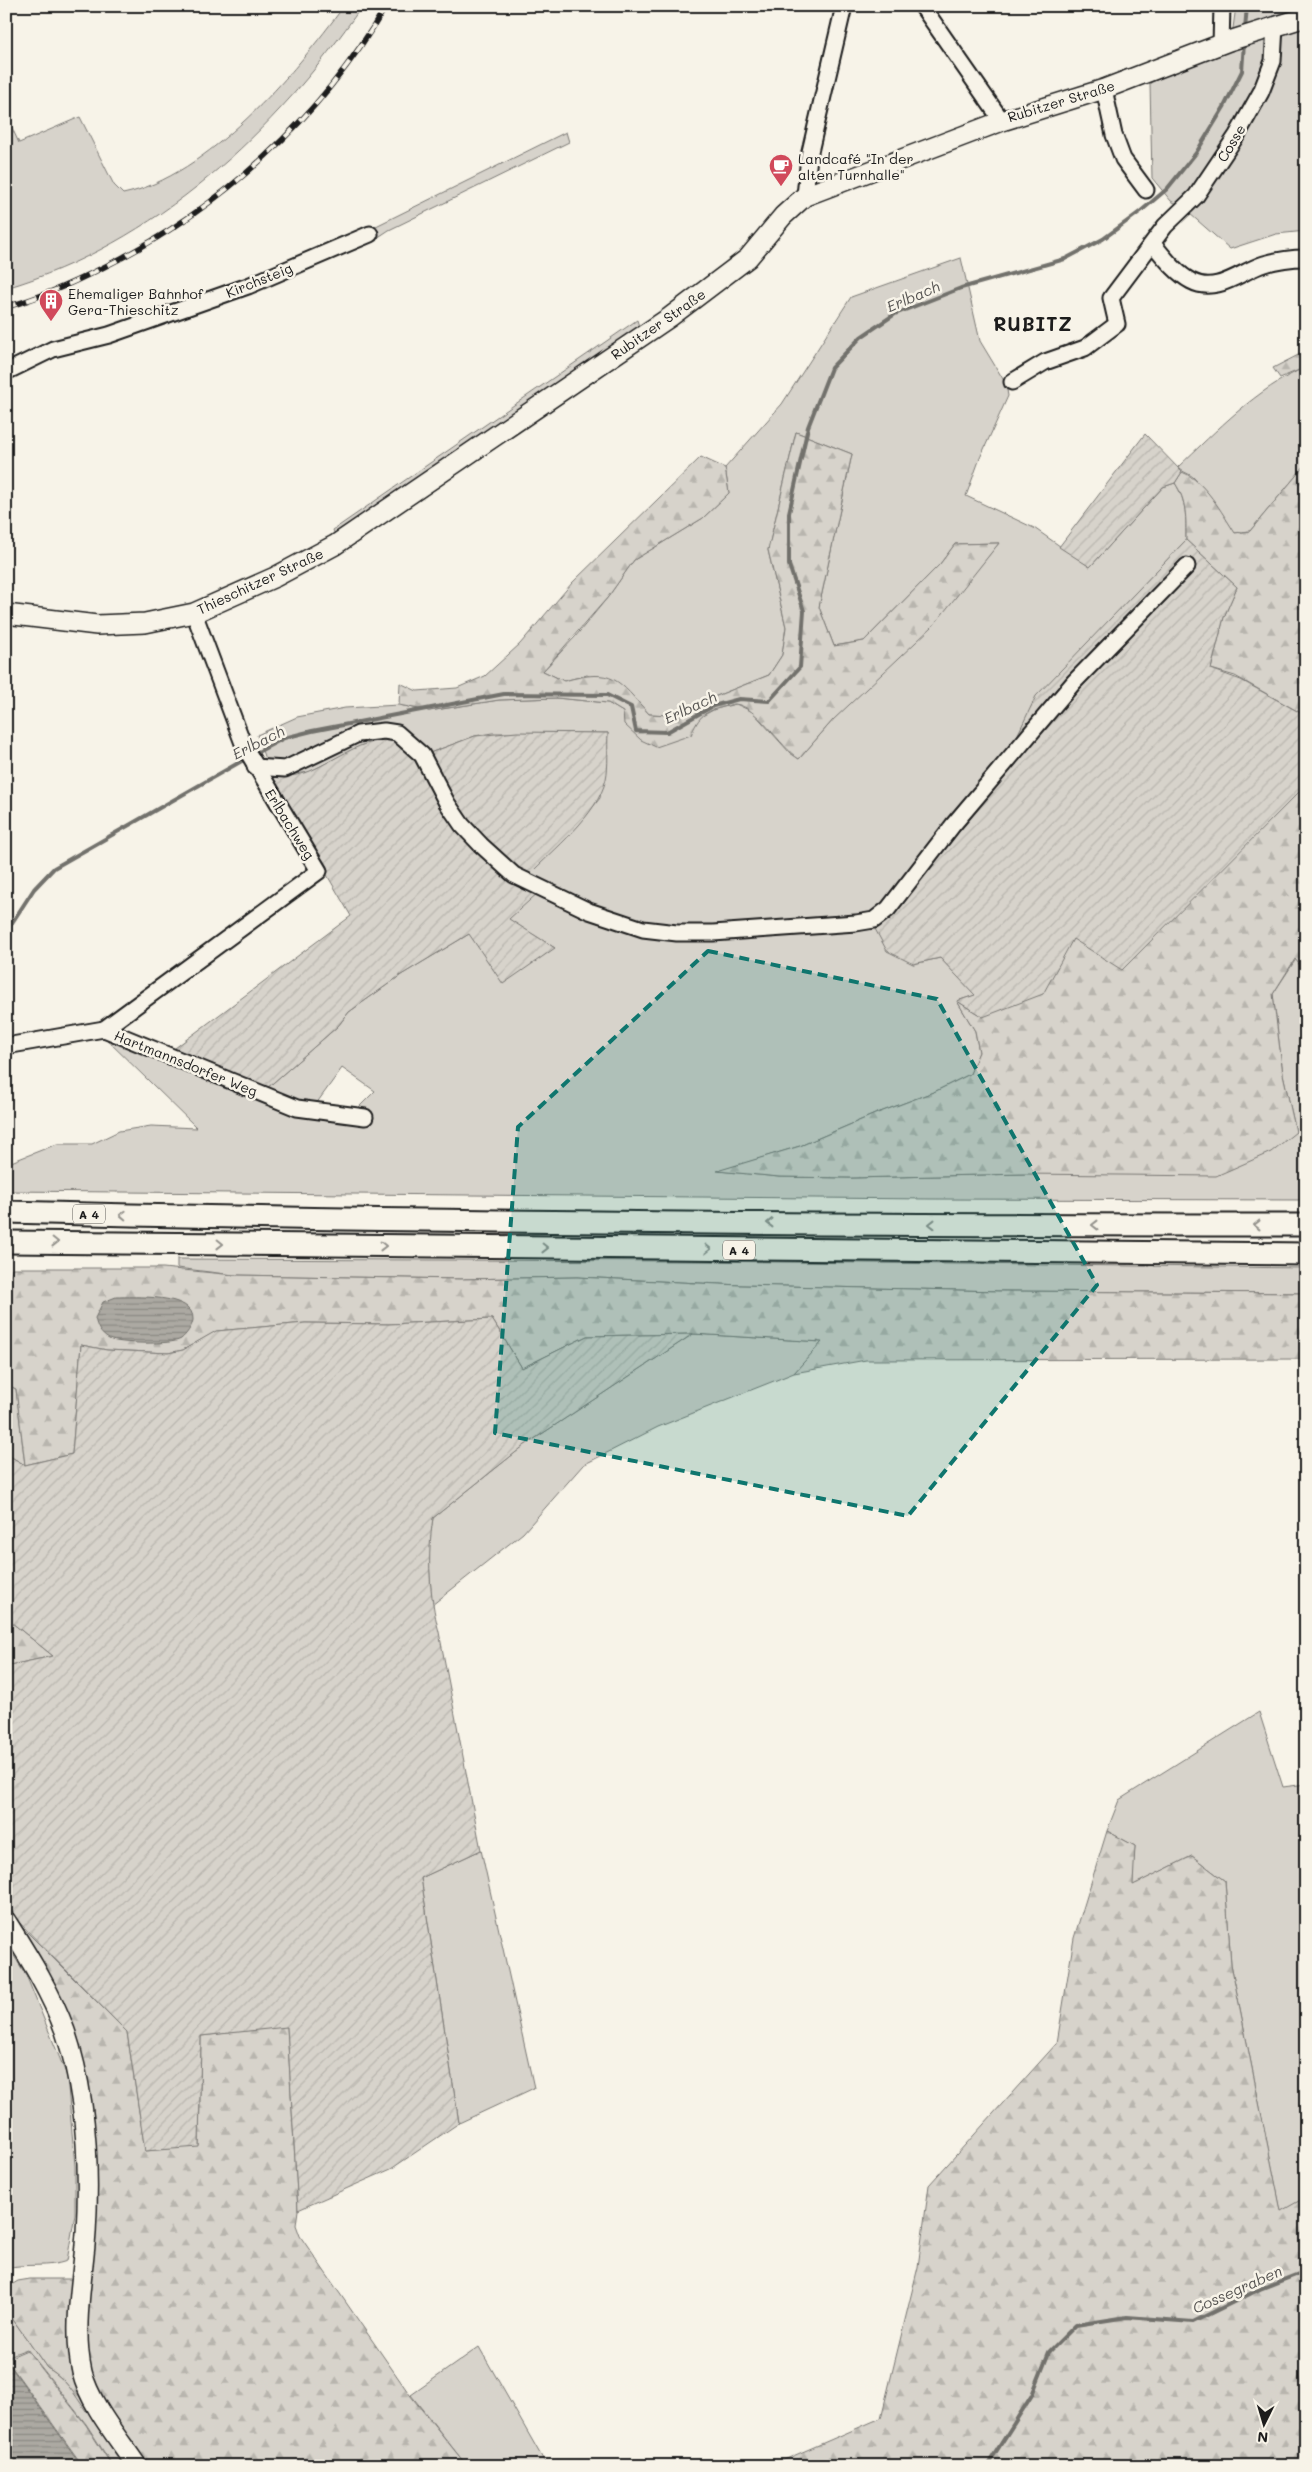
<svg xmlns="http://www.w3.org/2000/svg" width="1312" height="2472" viewBox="0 0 1312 2472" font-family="Mali,sans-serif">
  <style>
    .grass { fill: #d7d3cb; stroke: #7a7874 }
    .forest { fill: url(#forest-firs); stroke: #7a7874 }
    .garden { fill: url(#garden-furrows); stroke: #7a7874 }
    .water { fill: url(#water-rules); stroke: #72716c }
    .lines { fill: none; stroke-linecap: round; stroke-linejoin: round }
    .stream { stroke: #72716c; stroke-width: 4 }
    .minor-casing { stroke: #1c1c1c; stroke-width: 19 }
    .major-casing { stroke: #1c1c1c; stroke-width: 22 }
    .highway-casing { stroke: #1c1c1c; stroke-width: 25 }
    .minor { stroke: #f7f3e8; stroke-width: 15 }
    .major { stroke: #f7f3e8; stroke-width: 19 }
    .highway { stroke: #f7f3e8; stroke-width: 21 }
    .rail-casing { stroke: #1c1c1c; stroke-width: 5.5 }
    .rail { stroke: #f7f3e8; stroke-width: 4; stroke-dasharray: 11; stroke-linecap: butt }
    .oneway { stroke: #94928c }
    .marked { fill: #0f766e; fill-opacity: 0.2; stroke: #0f766e; stroke-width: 4; stroke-dasharray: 10 6; stroke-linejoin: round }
    .labels { text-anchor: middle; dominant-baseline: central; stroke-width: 5; stroke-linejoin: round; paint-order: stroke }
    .shield { fill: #f7f3e8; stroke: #5e5c59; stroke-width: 1 }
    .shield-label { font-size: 12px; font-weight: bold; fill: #1c1c1c }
    .street-label { font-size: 14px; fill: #1c1c1c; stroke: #f7f3e8 }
    .poi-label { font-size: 14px; fill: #1c1c1c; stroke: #f7f3e8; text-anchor: start }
    .water-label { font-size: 15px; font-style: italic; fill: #565452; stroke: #f7f3e8 }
    .district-label { font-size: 19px; font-weight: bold; letter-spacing: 1px; fill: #1c1c1c; stroke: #f7f3e8 }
  </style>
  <defs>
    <pattern id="forest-firs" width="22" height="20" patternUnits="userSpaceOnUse" patternTransform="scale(1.25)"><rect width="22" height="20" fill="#d7d3cb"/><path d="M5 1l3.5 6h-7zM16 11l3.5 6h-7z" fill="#b8b5ae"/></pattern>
    <pattern id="garden-furrows" width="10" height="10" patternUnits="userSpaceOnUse" patternTransform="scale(1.25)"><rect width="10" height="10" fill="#d7d3cb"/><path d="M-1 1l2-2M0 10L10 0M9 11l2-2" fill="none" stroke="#b8b5ae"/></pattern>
    <pattern id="water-rules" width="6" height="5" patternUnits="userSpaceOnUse" patternTransform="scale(1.25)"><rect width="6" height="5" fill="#aca9a2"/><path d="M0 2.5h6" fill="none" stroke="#8b8983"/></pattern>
  </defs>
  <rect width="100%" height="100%" fill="#f7f3e8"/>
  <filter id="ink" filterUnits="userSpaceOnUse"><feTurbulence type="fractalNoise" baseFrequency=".02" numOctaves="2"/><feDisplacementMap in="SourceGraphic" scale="10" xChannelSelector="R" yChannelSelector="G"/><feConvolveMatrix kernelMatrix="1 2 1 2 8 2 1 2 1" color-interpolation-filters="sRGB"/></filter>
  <g filter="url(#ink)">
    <!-- grass -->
    <g class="grass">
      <path d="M344 6H362C275 132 156 244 6 288V115L19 143 80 117 114 185 123 194C208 176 295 73 344 6Z"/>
      <polygon points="1236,6 1306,6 1306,231 1276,234 1230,249 1181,206 1171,201 1152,178 1150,83 1231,43"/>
      <polygon points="566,132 569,142 389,230 374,240 368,230"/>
      <path d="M961 258 980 341 1006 384 1008 396 980 458 966 496 1034 528 1090 567 1163 487 1175 483C1187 501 1186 519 1186 540L1121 608 990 793 898 908 913 964 940 958 976 995 957 1001 975 1031 979 1052 970 1074 936 1091 875 1114 800 1146 719 1171 779 1177 851 1178 1023 1174 1296 1132 1283 1074 1273 994 1296 959 1306 973V1200L930 1199 6 1191V1164L57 1144H92L119 1131 151 1126 197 1128 103 1036 297 1112 355 1111 375 1091 342 1068 316 1104 298 1103 266 1089 338 1026 349 1012 401 975 469 934 555 948 508 919 529 875 585 817 600 798 608 733H492L475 736 419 757 383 741 362 745 309 772 275 777 272 781 257 735 297 717 345 708 399 705 429 711 499 700 556 698 608 703 623 712 697 719 715 709 736 704 753 712 790 753 799 759 833 720 976 571 999 543 955 544 940 564 864 641 834 646 819 607 852 454 796 432 768 550 786 627 782 655 769 675 669 715 649 714 639 703 587 675 564 681 543 671 575 637 608 597 634 560 703 518 729 493 725 468 782 404 851 297Z"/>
      <polygon points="637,320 644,343 341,550 333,530"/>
      <path d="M1306 367V464L1250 531 1234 533C1222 514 1210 494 1194 478 1189 473 1183 473 1178 467 1217 430 1256 389 1306 367Z"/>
      <polygon points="177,1259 697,1261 1306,1268 1306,1293 1000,1291 740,1285 577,1277 460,1279 234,1275 177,1268"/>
      <polygon points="693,1334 823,1342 794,1373 658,1427 583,1465 523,1533 432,1605 428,1548 433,1518 525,1445"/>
      <polygon points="6,1384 16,1389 25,1465 6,1454"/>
      <polygon points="1259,1712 1283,1787 1306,1784 1306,2197 1281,2212 1231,1964 1225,1881 1192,1856 1132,1886 1135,1846 1107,1831 1119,1800"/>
      <polygon points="481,1850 534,2088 459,2123 421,1878"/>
      <path d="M6 1943 26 1975 67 2076 75 2166V2214L67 2261C48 2268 26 2263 6 2268Z"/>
      <path d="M6 2289 11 2301 7 2311 47 2368C73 2380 106 2440 123 2466H113L86 2424 27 2349 6 2357Z"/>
      <polygon points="479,2347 547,2466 467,2466 411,2395"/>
    </g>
    <!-- forest -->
    <g class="forest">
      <polygon points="1306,351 1306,367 1280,378 1273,368"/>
      <path d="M796 432 852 454 819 607 834 646 864 641 940 564 955 544 999 543 932 627 833 720 799 759C780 747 757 706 735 704 731 704 724 707 720 708 703 711 697 720 691 735L656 747 641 740 624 724 623 712 608 703 556 698 499 700 429 711 399 705 400 683 417 691 457 688 485 676 520 644 572 583 701 457 725 468 729 493 703 518 634 560 608 597 543 671 564 681C614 667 618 680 649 714L669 715 769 675 782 655 786 627 768 550Z"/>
      <path d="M1306 464V716L1235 676 1211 669 1224 617 1237 587 1186 540C1186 519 1187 501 1175 483L1182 472C1205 481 1222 513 1235 533L1250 531Z"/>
      <polygon points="1306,785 1306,973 1295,959 1273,994 1283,1074 1296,1132 1271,1152 1216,1176 1023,1174 851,1178 779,1177 717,1171 800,1146 875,1114 936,1091 970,1074 979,1052 975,1031 957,1001 983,1017 1073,939 1296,794"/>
      <polygon points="12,1268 163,1268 234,1275 460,1279 577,1277 740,1285 1000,1291 1306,1293 1306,1359 866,1360 794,1373 822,1342 693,1334 587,1336 522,1368 492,1319 389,1324 305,1323 217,1331 183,1350 168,1353 107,1350 81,1345 72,1454 25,1465 16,1389 6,1384 6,1293"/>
      <polygon points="6,1618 53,1656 6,1666"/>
      <polygon points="1107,1831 1135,1846 1133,1885 1192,1856 1225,1881 1231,1964 1281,2211 1306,2197 1306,2466 770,2466 881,2418 918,2267 929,2185 1057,2043 1074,1938"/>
      <polygon points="9,1914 127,2032 145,2151 199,2146 201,2036 287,2026 298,2210 296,2225 300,2236 410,2395 467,2466 149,2466 96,2391 86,2356 84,2076"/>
      <path d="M30 2279H72L71 2370 90 2408 86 2411C75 2395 65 2377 47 2368L7 2311 11 2301 6 2288 18 2281Z"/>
      <polygon points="27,2350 86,2425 112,2466 83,2466 6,2359"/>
    </g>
    <!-- garden -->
    <g class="garden">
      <polygon points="1145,434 1182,472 1175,483 1163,487 1090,567 1059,547"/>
      <polygon points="1186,540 1237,587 1224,617 1211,669 1241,680 1306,716 1306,785 1122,970 1073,939 1043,994 983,1017 957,1001 975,995 940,958 913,964 887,951 874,927 898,908 990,793 1036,696"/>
      <path d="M517 732 608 733C607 748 609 765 606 779 598 815 553 850 529 875L540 891 509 919 555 948 503 984 469 934 401 975 349 1012 338 1026 266 1089 171 1051 351 916 272 781 275 777C287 776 299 776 310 771 335 761 371 731 400 743 407 746 413 753 419 757L475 736Z"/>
      <path d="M492 1319 522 1368 587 1336 693 1334 525 1445 433 1518C427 1557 429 1594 439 1632L481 1850 421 1878 459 2123 391 2169 298 2210 287 2027 201 2036 199 2147 145 2151 127 2032 6 1909V1666L53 1656 6 1618V1454L25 1465 72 1454 81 1345 107 1350 168 1353 183 1350 216 1331 305 1323 389 1324Z"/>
    </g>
    <!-- water -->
    <g class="water">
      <path d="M116 1297C133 1297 195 1293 193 1320 192 1327 186 1335 181 1339 172 1345 118 1344 109 1339 100 1334 97 1327 95 1318L103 1302Z"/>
      <polygon points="6,2360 82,2466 11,2466 6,2460"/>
    </g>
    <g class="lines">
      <!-- stream -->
      <g class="stream">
        <polyline points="1245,29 1247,6"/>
        <polyline points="254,754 284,738 312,731 504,694 607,695 631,707 636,731 667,732 713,706 739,699 769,701 800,667 804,611 789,565 789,513 808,427 831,368 861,337 895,314 961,288 1065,259 1103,239 1141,211 1167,189 1196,153 1224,107 1242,71 1244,43"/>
        <polyline points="6,932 34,889 54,868 247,758"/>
        <polyline points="987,2466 1032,2395 1049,2352 1076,2325 1127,2317 1193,2322 1260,2289 1306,2271"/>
      </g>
      <defs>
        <g id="minor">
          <polyline points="922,6 1002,121"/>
          <polyline points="1221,45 1222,6"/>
          <polyline points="1104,89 1114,135 1123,159 1146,190"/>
          <polyline points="805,196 809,156 844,6"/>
          <path d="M1153 244C1164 257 1176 273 1191 281 1217 295 1241 271 1264 264 1277 260 1292 258 1306 258"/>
          <polyline points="6,372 53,349 109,335 248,286 370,234"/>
          <polyline points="1012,382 1045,362 1085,348 1117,324 1111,298 1165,226 1196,196 1237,135 1261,92 1273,61 1275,26"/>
          <polyline points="255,767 285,769 358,734 384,731 397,733 422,755 447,803 462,825 481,845 514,875 589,911 643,929 677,933 713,933 856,923 874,920 888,909 953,825 1074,682 1187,566"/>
          <polyline points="104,1029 319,871 244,746 194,613"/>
          <polyline points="6,1046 104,1029 297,1108 365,1117"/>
        </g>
        <g id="major">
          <polyline points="6,614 97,625 145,623 194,613 275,577 335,545 670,317 748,258 783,216 805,196 1002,121 1104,89 1229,41 1306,17"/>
          <path d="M6 1921C28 1956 51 1992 65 2031 87 2096 90 2165 86 2233 83 2278 72 2327 82 2372 89 2403 119 2439 137 2466"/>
        </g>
        <g id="highway">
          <path d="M6 1212C439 1223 873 1225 1306 1225"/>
          <polyline points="6,1242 1306,1254"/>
        </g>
      </defs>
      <!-- minor casing -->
      <use href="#minor" class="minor-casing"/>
      <!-- major casing -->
      <use href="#major" class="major-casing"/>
      <!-- highway casing -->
      <use href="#highway" class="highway-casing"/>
      <!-- minor -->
      <use href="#minor" class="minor"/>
      <!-- major -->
      <use href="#major" class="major"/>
      <!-- highway -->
      <use href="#highway" class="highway"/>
      <defs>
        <path id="rail" d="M6 307C40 298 73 283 104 267 221 209 320 119 386 6"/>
      </defs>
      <!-- rail casing -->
      <use href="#rail" class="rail-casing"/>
      <!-- rail -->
      <use href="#rail" class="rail"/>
    </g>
    <!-- one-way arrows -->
    <defs><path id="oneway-chevron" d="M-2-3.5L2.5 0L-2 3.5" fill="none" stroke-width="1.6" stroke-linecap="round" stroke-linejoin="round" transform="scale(1.25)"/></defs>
    <g class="oneway">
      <use href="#oneway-chevron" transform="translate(123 1215) rotate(-178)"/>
      <use href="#oneway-chevron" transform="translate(770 1223) rotate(-180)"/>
      <use href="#oneway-chevron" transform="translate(932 1224) rotate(-180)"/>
      <use href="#oneway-chevron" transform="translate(1095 1225) rotate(180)"/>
      <use href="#oneway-chevron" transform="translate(1257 1225) rotate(-180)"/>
      <use href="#oneway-chevron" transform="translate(55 1242) rotate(1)"/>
      <use href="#oneway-chevron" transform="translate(220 1244) rotate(1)"/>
      <use href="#oneway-chevron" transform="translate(383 1246) rotate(1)"/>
      <use href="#oneway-chevron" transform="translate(545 1248) rotate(1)"/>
      <use href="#oneway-chevron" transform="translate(708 1249) rotate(1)"/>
    </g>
  </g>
  <!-- marked area -->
  <path class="marked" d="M708 951 937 999 1097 1285 908 1516 495 1433 518 1127Z"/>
  <!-- icons -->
  <defs>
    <symbol id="cafe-pin" viewBox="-11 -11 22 30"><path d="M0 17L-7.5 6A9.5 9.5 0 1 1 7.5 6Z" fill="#d1495b" stroke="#f7f3e8"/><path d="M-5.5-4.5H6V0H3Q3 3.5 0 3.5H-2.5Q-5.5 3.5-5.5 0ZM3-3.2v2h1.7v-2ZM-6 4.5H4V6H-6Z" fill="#fff"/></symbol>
    <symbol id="building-pin" viewBox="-11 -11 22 30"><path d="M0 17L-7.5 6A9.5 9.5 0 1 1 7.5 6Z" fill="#d1495b" stroke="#f7f3e8"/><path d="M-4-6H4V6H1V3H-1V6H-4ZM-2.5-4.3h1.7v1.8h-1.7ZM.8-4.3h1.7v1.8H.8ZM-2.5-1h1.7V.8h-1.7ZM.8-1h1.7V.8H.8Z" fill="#fff"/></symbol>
  </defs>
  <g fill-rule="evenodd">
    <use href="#cafe-pin" x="767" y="152" width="28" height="38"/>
    <use href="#building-pin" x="37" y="287" width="28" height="38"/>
  </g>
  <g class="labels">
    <!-- shield labels -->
    <g class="shield">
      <rect x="73" y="1204.5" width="32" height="19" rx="4"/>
      <rect x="723" y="1240.5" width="32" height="19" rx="4"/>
    </g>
    <g class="shield-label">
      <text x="89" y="1214">A 4</text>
      <text x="739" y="1250">A 4</text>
    </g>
    <!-- street labels -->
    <g class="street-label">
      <text transform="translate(1061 101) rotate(-17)">Rubitzer Straße</text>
      <text transform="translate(1231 143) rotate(-59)">Cosse</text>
      <text transform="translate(259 280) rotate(-22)">Kirchsteig</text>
      <text transform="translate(658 324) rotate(-35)">Rubitzer Straße</text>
      <text transform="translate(260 581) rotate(-25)">Thieschitzer Straße</text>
      <text transform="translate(290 824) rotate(58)">Erlbachweg</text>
      <text transform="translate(186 1063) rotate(22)">Hartmannsdorfer Weg</text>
    </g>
    <!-- poi labels -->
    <g class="poi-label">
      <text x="798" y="158">Landcafé "In der<tspan x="798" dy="16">alten Turnhalle"</tspan></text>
      <text x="68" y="293">Ehemaliger Bahnhof<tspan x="68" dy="16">Gera-Thieschitz</tspan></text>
    </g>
    <!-- water labels -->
    <g class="water-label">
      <text transform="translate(913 296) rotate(-23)">Erlbach</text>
      <text transform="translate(690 707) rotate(-25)">Erlbach</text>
      <text transform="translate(258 742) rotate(-27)">Erlbach</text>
      <text transform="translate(1237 2289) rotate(-24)">Cossegraben</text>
    </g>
    <!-- district labels -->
    <g class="district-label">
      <text x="1033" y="323">RUBITZ</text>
    </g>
  </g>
  <!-- margin -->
  <rect width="1312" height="2472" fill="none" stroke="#f7f3e8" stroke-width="25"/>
  <rect x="12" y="12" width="1287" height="2447" fill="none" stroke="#1c1c1c" stroke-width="2" filter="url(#ink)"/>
  <!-- north arrow -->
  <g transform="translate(1264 2424) rotate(185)" stroke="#f7f3e8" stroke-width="4" paint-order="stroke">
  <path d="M0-4L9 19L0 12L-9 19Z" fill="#1c1c1c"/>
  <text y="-8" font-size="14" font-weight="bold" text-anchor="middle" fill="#1c1c1c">N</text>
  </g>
</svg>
